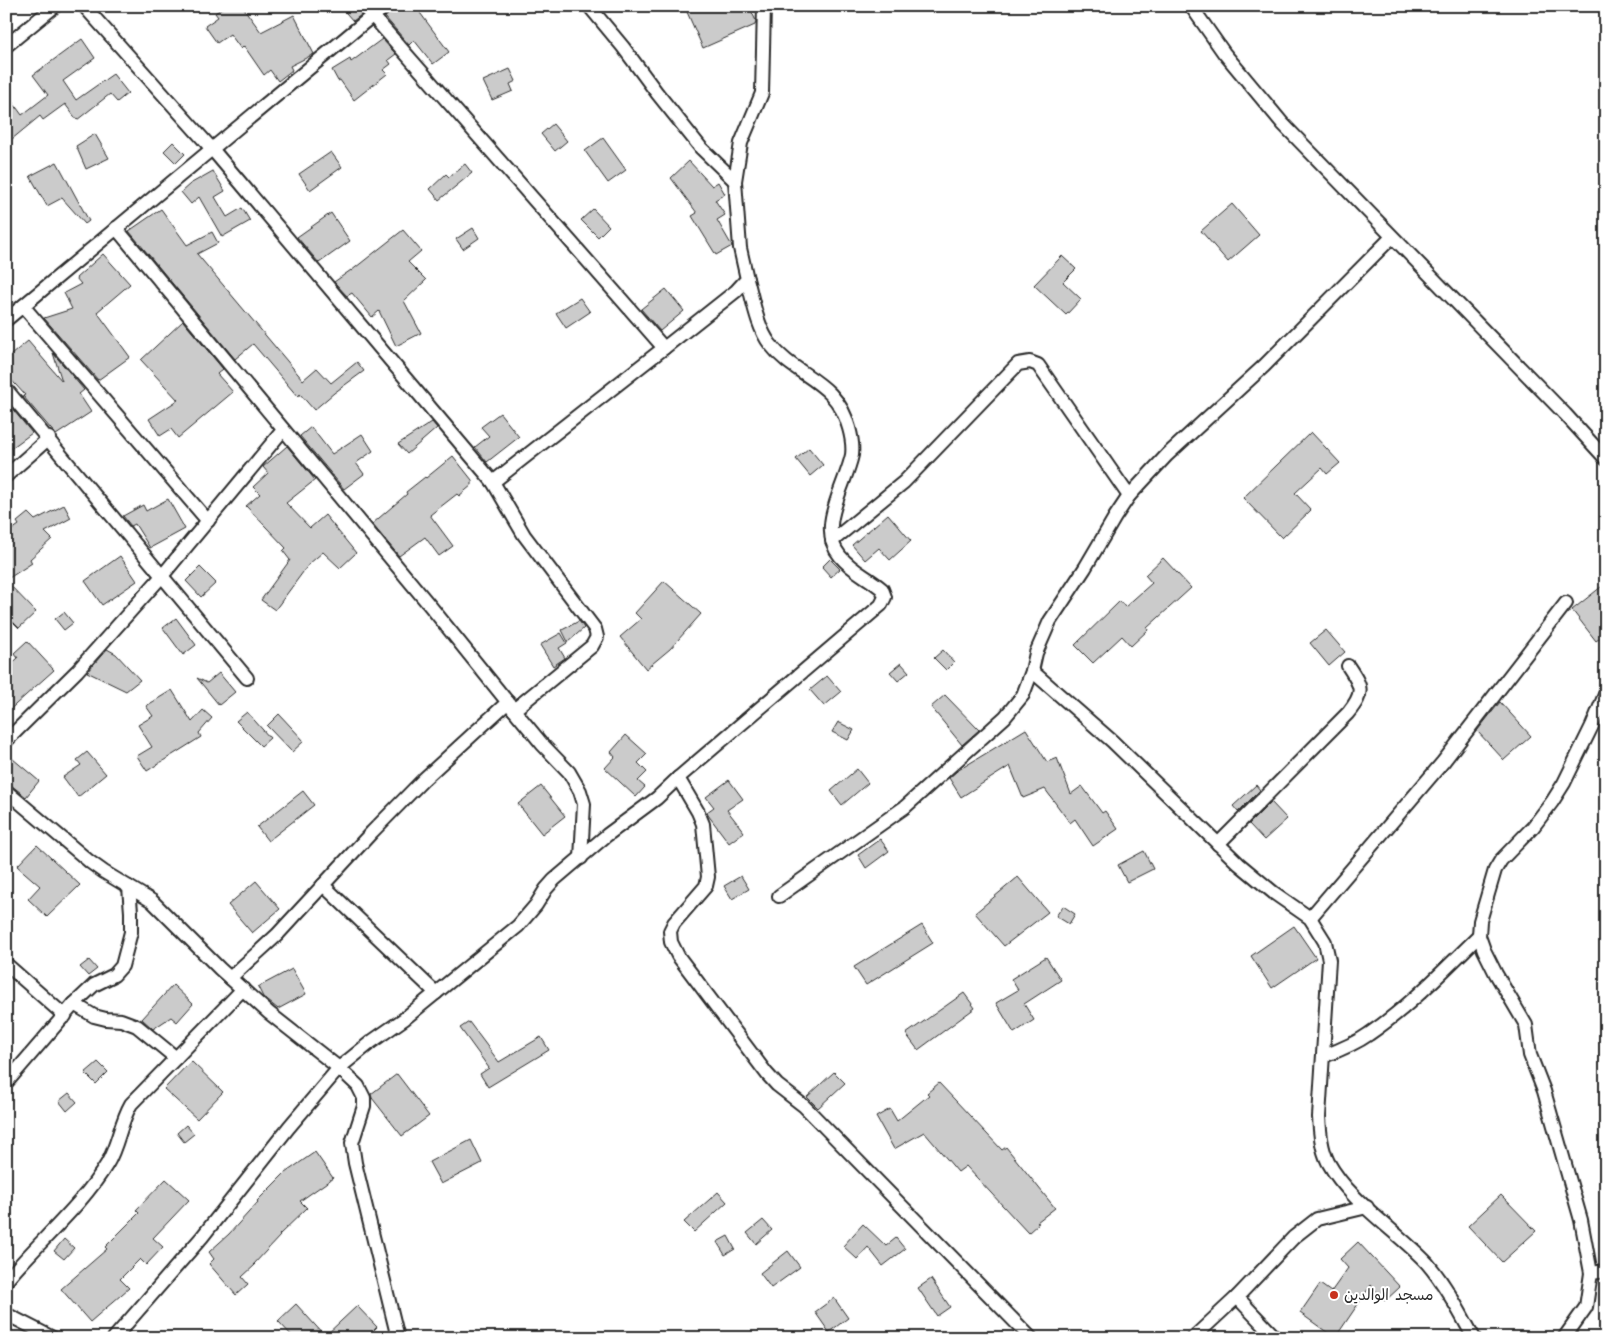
<svg xmlns="http://www.w3.org/2000/svg" width="1612" height="1344" viewBox="0 0 1612 1344" font-family="'Architects Daughter','Playpen Sans Arabic',sans-serif">
  <style>
    .building { fill: #cbcbcb; stroke: #2b2b2b }
    .lines { fill: none; stroke-linecap: round; stroke-linejoin: round }
    .street-casing { stroke: #2b2b2b; stroke-width: 16 }
    .street { stroke: #fff; stroke-width: 12 }
    .poi-dot { fill: #c8321e; stroke: #fff; stroke-width: 2 }
    .labels { text-anchor: middle; dominant-baseline: central; stroke-width: 4; stroke-linejoin: round; paint-order: stroke }
    .poi-label { font-size: 15px; fill: #2b2b2b; stroke: #fff; text-anchor: start }
  </style>
  <rect width="100%" height="100%" fill="#fff"/>
  <filter id="ink" filterUnits="userSpaceOnUse"><feTurbulence type="fractalNoise" baseFrequency=".02" numOctaves="2"/><feDisplacementMap in="SourceGraphic" scale="10" xChannelSelector="R" yChannelSelector="G"/><feConvolveMatrix kernelMatrix="1 2 1 2 8 2 1 2 1" color-interpolation-filters="sRGB"/></filter>
  <g filter="url(#ink)">
    <!-- building -->
    <g class="building">
      <polygon points="225,6 242,6 261,32 294,15 314,54 290,66 292,70 278,81 270,70 264,75 244,46 241,49 230,34 217,43 205,26 218,17 215,13"/>
      <polygon points="340,6 356,6 361,15 353,21"/>
      <polygon points="395,6 415,6 449,52 433,64 414,40 409,45 385,17 392,12"/>
      <polygon points="700,6 749,6 756,21 755,25 703,48 687,12"/>
      <polygon points="82,39 95,58 63,81 76,100 113,74 128,93 117,102 110,94 77,120 65,104 43,120 40,116 6,144 6,93 22,115 48,95 33,75"/>
      <polygon points="382,39 396,54 388,60 391,64 383,70 387,74 354,100 340,80 338,81 332,70 350,59 351,62"/>
      <polygon points="510,69 516,81 510,84 513,91 492,100 483,81"/>
      <polygon points="553,124 567,141 555,151 541,134"/>
      <polygon points="95,134 109,158 86,169 76,146"/>
      <polygon points="603,138 626,170 608,183 585,151"/>
      <polygon points="173,142 185,154 176,163 164,151"/>
      <polygon points="331,152 342,167 310,190 299,174"/>
      <polygon points="689,161 712,186 718,182 725,194 715,200 725,215 717,220 732,246 716,255 692,216 697,213 671,178"/>
      <polygon points="57,162 89,221 85,224 62,198 47,206 30,176"/>
      <polygon points="465,164 472,173 439,200 430,189 446,174 449,177"/>
      <polygon points="213,171 225,191 215,197 227,217 242,208 250,221 222,237 199,197 191,204 181,192 190,184"/>
      <polygon points="1232,204 1259,235 1228,262 1201,231"/>
      <polygon points="161,209 187,245 212,232 218,243 197,254 303,380 317,368 331,383 357,362 364,371 334,393 314,410 300,394 298,397 253,344 235,359 129,231"/>
      <polygon points="593,209 609,226 598,237 581,220"/>
      <polygon points="331,213 350,241 319,263 297,237"/>
      <polygon points="473,228 479,238 463,249 456,239"/>
      <polygon points="403,230 421,251 408,262 426,280 404,301 421,333 396,346 379,311 372,317 352,293 347,296 334,282 351,270 351,271"/>
      <polygon points="103,254 130,284 97,312 130,357 98,380 44,318 72,309 64,293 81,284 76,278"/>
      <polygon points="1062,256 1076,269 1063,282 1081,299 1066,315 1034,285"/>
      <polygon points="666,289 684,311 660,331 641,309"/>
      <polygon points="580,298 590,312 566,328 556,313"/>
      <polygon points="183,321 223,369 217,374 233,392 178,438 171,429 160,436 149,419 178,400 141,360"/>
      <polygon points="28,341 62,381 53,353 84,390 79,394 91,412 56,435 23,396 25,395 6,374 6,359"/>
      <polygon points="10,406 32,433 6,452 6,409"/>
      <polygon points="500,413 519,437 487,462 475,447 489,436 481,427"/>
      <polygon points="432,422 437,428 407,454 398,444"/>
      <polygon points="311,427 332,454 362,434 373,451 356,463 364,474 344,489 300,436"/>
      <polygon points="1311,432 1340,463 1327,474 1322,468 1295,493 1311,510 1282,538 1243,498"/>
      <polygon points="287,446 315,480 286,503 310,528 325,515 356,553 340,568 323,552 309,564 275,610 261,600 290,560 283,551 286,548 246,506 260,494 253,487 268,473 263,467"/>
      <polygon points="809,448 823,465 810,476 796,459"/>
      <polygon points="453,456 472,480 472,485 459,496 457,494 430,515 453,546 439,556 425,537 399,556 372,524 407,494 406,492 425,477 426,478"/>
      <polygon points="168,499 185,529 150,548 135,524 131,526 123,516 143,505 146,511"/>
      <polygon points="64,505 71,518 45,532 52,539 30,559 32,563 6,580 6,534 19,525 17,522 28,513 35,520"/>
      <polygon points="888,514 911,541 890,560 879,548 865,560 852,545"/>
      <polygon points="120,556 137,581 102,605 85,581"/>
      <polygon points="1163,558 1191,588 1147,628 1148,630 1131,646 1122,636 1093,663 1075,645 1120,601 1125,607 1152,583 1145,575"/>
      <polygon points="830,559 840,569 831,577 822,567"/>
      <polygon points="200,567 216,583 201,597 186,581"/>
      <polygon points="6,581 36,612 19,628 6,615"/>
      <polygon points="664,581 701,614 670,649 646,669 620,637 641,619 635,613"/>
      <polygon points="1606,583 1606,634 1596,641 1572,610"/>
      <polygon points="64,612 73,623 64,630 55,619"/>
      <polygon points="176,618 196,645 183,655 163,628"/>
      <polygon points="579,621 584,628 568,642 562,630"/>
      <polygon points="1326,630 1345,652 1329,666 1310,643"/>
      <polygon points="561,633 567,643 559,648 565,658 553,666 540,645"/>
      <polygon points="27,641 54,670 6,713 6,669 18,658 14,653"/>
      <polygon points="107,649 116,654 140,680 126,691 87,672"/>
      <polygon points="943,650 954,662 946,670 934,658"/>
      <polygon points="901,663 909,672 898,681 890,672"/>
      <polygon points="219,673 235,692 219,705 197,678 207,683"/>
      <polygon points="827,676 841,692 824,706 810,690"/>
      <polygon points="172,690 192,722 203,710 212,718 199,733 201,737 147,771 137,756 152,747 138,725 153,716 146,706"/>
      <polygon points="945,695 979,730 962,745 931,707"/>
      <polygon points="1500,702 1531,736 1504,760 1477,731"/>
      <polygon points="247,712 270,738 261,746 236,721"/>
      <polygon points="279,714 304,741 292,752 267,726"/>
      <polygon points="838,722 854,730 848,740 832,732"/>
      <polygon points="1026,729 1047,762 1057,758 1071,794 1082,786 1102,813 1105,811 1118,829 1093,846 1075,819 1070,823 1045,789 1023,798 1010,766 961,797 949,778 957,771"/>
      <polygon points="626,735 647,754 638,763 647,772 638,781 645,787 636,797 605,768 615,757 611,752"/>
      <polygon points="87,752 106,774 78,797 63,777 81,765 77,760"/>
      <polygon points="6,753 39,781 26,797 11,785 6,783"/>
      <polygon points="857,769 868,783 842,805 831,791"/>
      <polygon points="729,780 743,799 727,810 744,832 729,843 708,815 707,812 714,807 706,797"/>
      <polygon points="1256,785 1260,790 1238,812 1233,806"/>
      <polygon points="541,786 565,816 542,834 518,804"/>
      <polygon points="303,791 314,805 268,841 257,827"/>
      <polygon points="1271,802 1287,819 1264,840 1249,824"/>
      <polygon points="880,839 889,851 866,868 858,855"/>
      <polygon points="37,845 80,885 47,917 28,899 40,886 17,866"/>
      <polygon points="1144,851 1153,869 1127,882 1118,865"/>
      <polygon points="741,876 749,889 732,899 724,886"/>
      <polygon points="1018,877 1048,912 1004,946 975,913"/>
      <polygon points="256,881 280,909 252,933 228,905"/>
      <polygon points="1063,906 1075,914 1069,924 1056,916"/>
      <polygon points="922,925 933,943 866,985 854,967"/>
      <polygon points="1294,926 1316,958 1272,988 1251,956"/>
      <polygon points="1046,957 1061,980 1024,1004 1034,1020 1014,1033 996,1003 1018,990 1011,979"/>
      <polygon points="89,960 97,969 88,976 80,967"/>
      <polygon points="292,969 306,994 278,1009 263,997 258,987"/>
      <polygon points="173,985 193,1004 177,1022 171,1017 153,1029 142,1019"/>
      <polygon points="964,993 975,1008 918,1050 906,1034"/>
      <polygon points="469,1022 499,1062 541,1037 549,1050 488,1087 480,1074 489,1068 460,1028"/>
      <polygon points="191,1061 223,1092 197,1119 164,1089"/>
      <polygon points="98,1062 108,1072 96,1084 85,1073"/>
      <polygon points="834,1072 845,1083 818,1108 807,1097"/>
      <polygon points="397,1074 429,1116 402,1136 372,1098 371,1094"/>
      <polygon points="939,1083 1002,1150 1006,1147 1055,1208 1037,1222 1039,1223 1028,1233 966,1166 958,1172 924,1132 894,1149 876,1117 890,1109 897,1121 929,1095 927,1093"/>
      <polygon points="69,1093 77,1102 67,1111 59,1101"/>
      <polygon points="186,1125 194,1134 184,1142 177,1133"/>
      <polygon points="471,1140 482,1163 441,1184 429,1162"/>
      <polygon points="315,1152 333,1178 300,1201 307,1208 279,1235 280,1236 254,1264 255,1265 242,1277 248,1284 236,1295 209,1264 214,1259 209,1252 229,1234 258,1202 257,1201 285,1173"/>
      <polygon points="166,1179 189,1200 153,1238 163,1247 146,1265 140,1259 120,1279 129,1288 90,1322 61,1289 107,1249 105,1247 139,1213 136,1210"/>
      <polygon points="718,1192 727,1202 694,1232 684,1222"/>
      <polygon points="1501,1195 1536,1231 1502,1262 1468,1226"/>
      <polygon points="763,1220 772,1230 756,1244 747,1233"/>
      <polygon points="863,1224 886,1246 896,1238 905,1249 883,1266 868,1247 857,1259 843,1246"/>
      <polygon points="728,1236 735,1249 725,1255 717,1242"/>
      <polygon points="64,1239 74,1248 64,1259 54,1251"/>
      <polygon points="1358,1242 1400,1287 1385,1301 1371,1285 1335,1338 1300,1313 1320,1284 1331,1292 1348,1268 1340,1259"/>
      <polygon points="788,1251 800,1267 771,1288 760,1273"/>
      <polygon points="931,1279 950,1307 937,1316 918,1288"/>
      <polygon points="834,1298 848,1318 829,1332 815,1312"/>
      <polygon points="296,1304 325,1336 357,1306 377,1327 366,1338 294,1338 278,1321"/>
    </g>
    <g class="lines">
      <defs>
        <g id="street">
          <polyline points="84,6 212,149 493,482 524,535 595,629 597,637 592,646 514,710 542,744 569,772 580,791 584,804 581,858"/>
          <polyline points="364,6 664,348"/>
          <polyline points="589,6 623,47 657,93 701,148 735,181"/>
          <polyline points="1191,6 1224,53 1283,124 1565,414 1606,459"/>
          <polyline points="6,46 55,6"/>
          <polyline points="116,228 431,607 514,710"/>
          <polyline points="23,306 208,521"/>
          <polyline points="6,320 372,16 387,6"/>
          <polyline points="6,389 247,678"/>
          <polyline points="6,476 49,438"/>
          <polyline points="493,482 664,348 736,291 747,279 740,248 735,181 741,143 762,93 764,6"/>
          <polyline points="832,541 904,482 1018,364 1030,362 1038,365 1129,496"/>
          <path d="M1032 671 1112 741 1239 864 1274 893 1310 918 1325 942 1329 960 1319 1117C1320 1132 1321 1148 1328 1162 1349 1201 1397 1231 1427 1263 1446 1285 1460 1313 1474 1338"/>
          <polyline points="6,741 77,671 162,576 283,430"/>
          <polyline points="678,778 698,812 703,824 708,877 706,886 674,923 670,931 671,942 678,956 767,1074 777,1085 804,1106 1031,1338"/>
          <polyline points="6,791 90,862 104,872 152,901 220,969 269,1013 339,1068 358,1086 364,1098 364,1106 352,1143 355,1163 398,1338"/>
          <path d="M1218 844 1348 713C1365 692 1362 687 1348 666"/>
          <polyline points="323,885 436,993"/>
          <polyline points="779,896 905,807 1005,717 1023,695 1032,671 1036,653 1050,621 1085,568 1115,517 1129,496 1167,455 1264,366 1392,237"/>
          <polyline points="1310,918 1443,762 1566,603"/>
          <polyline points="6,964 65,1016"/>
          <polyline points="230,978 277,935 372,832 424,779 508,702"/>
          <polyline points="74,1004 94,1016 106,1019 121,1020 137,1026 176,1058"/>
          <path d="M1324 1056C1340 1050 1355 1044 1369 1034 1409 1007 1444 970 1479 936"/>
          <polyline points="6,1083 74,1004 94,985 114,975 122,966 131,932 131,912 129,887"/>
          <polyline points="1591,1273 1606,1271"/>
          <path d="M6 1281C37 1243 82 1206 107 1164 118 1146 120 1123 131 1104L243 989"/>
          <polyline points="1237,1297 1276,1338"/>
          <polyline points="6,1314 53,1338"/>
          <path d="M114 1338 202 1237 289 1127 339 1068 371 1042 404 1019 518 926 536 905 546 889 554 880 607 835 657 798 678 778 881 605 885 597 882 589C867 576 853 572 840 556 816 527 846 485 852 455 853 447 851 435 849 428 836 379 796 378 770 344 757 327 753 300 747 279"/>
          <polyline points="1193,1338 1237,1297 1294,1237 1317,1219 1367,1207"/>
          <polyline points="1564,1338 1586,1307 1591,1273 1581,1220 1544,1091 1530,1055 1526,1025 1496,974 1484,950 1479,936 1480,921 1495,870 1501,860 1533,827 1552,802 1564,783 1592,726 1606,692"/>
        </g>
      </defs>
      <!-- street casing -->
      <use href="#street" class="street-casing"/>
      <!-- street -->
      <use href="#street" class="street"/>
    </g>
  </g>
  <!-- markers -->
  <circle class="poi-dot" cx="1334" cy="1295" r="5"/>
  <g class="labels">
    <!-- poi labels -->
    <g class="poi-label">
      <text x="1344" y="1295">مسجد الوالدين</text>
    </g>
  </g>
  <!-- margin -->
  <rect width="1612" height="1344" fill="none" stroke="#fff" stroke-width="25"/>
  <rect x="12" y="12" width="1587" height="1319" fill="none" stroke="#2b2b2b" stroke-width="2" filter="url(#ink)"/>
</svg>
